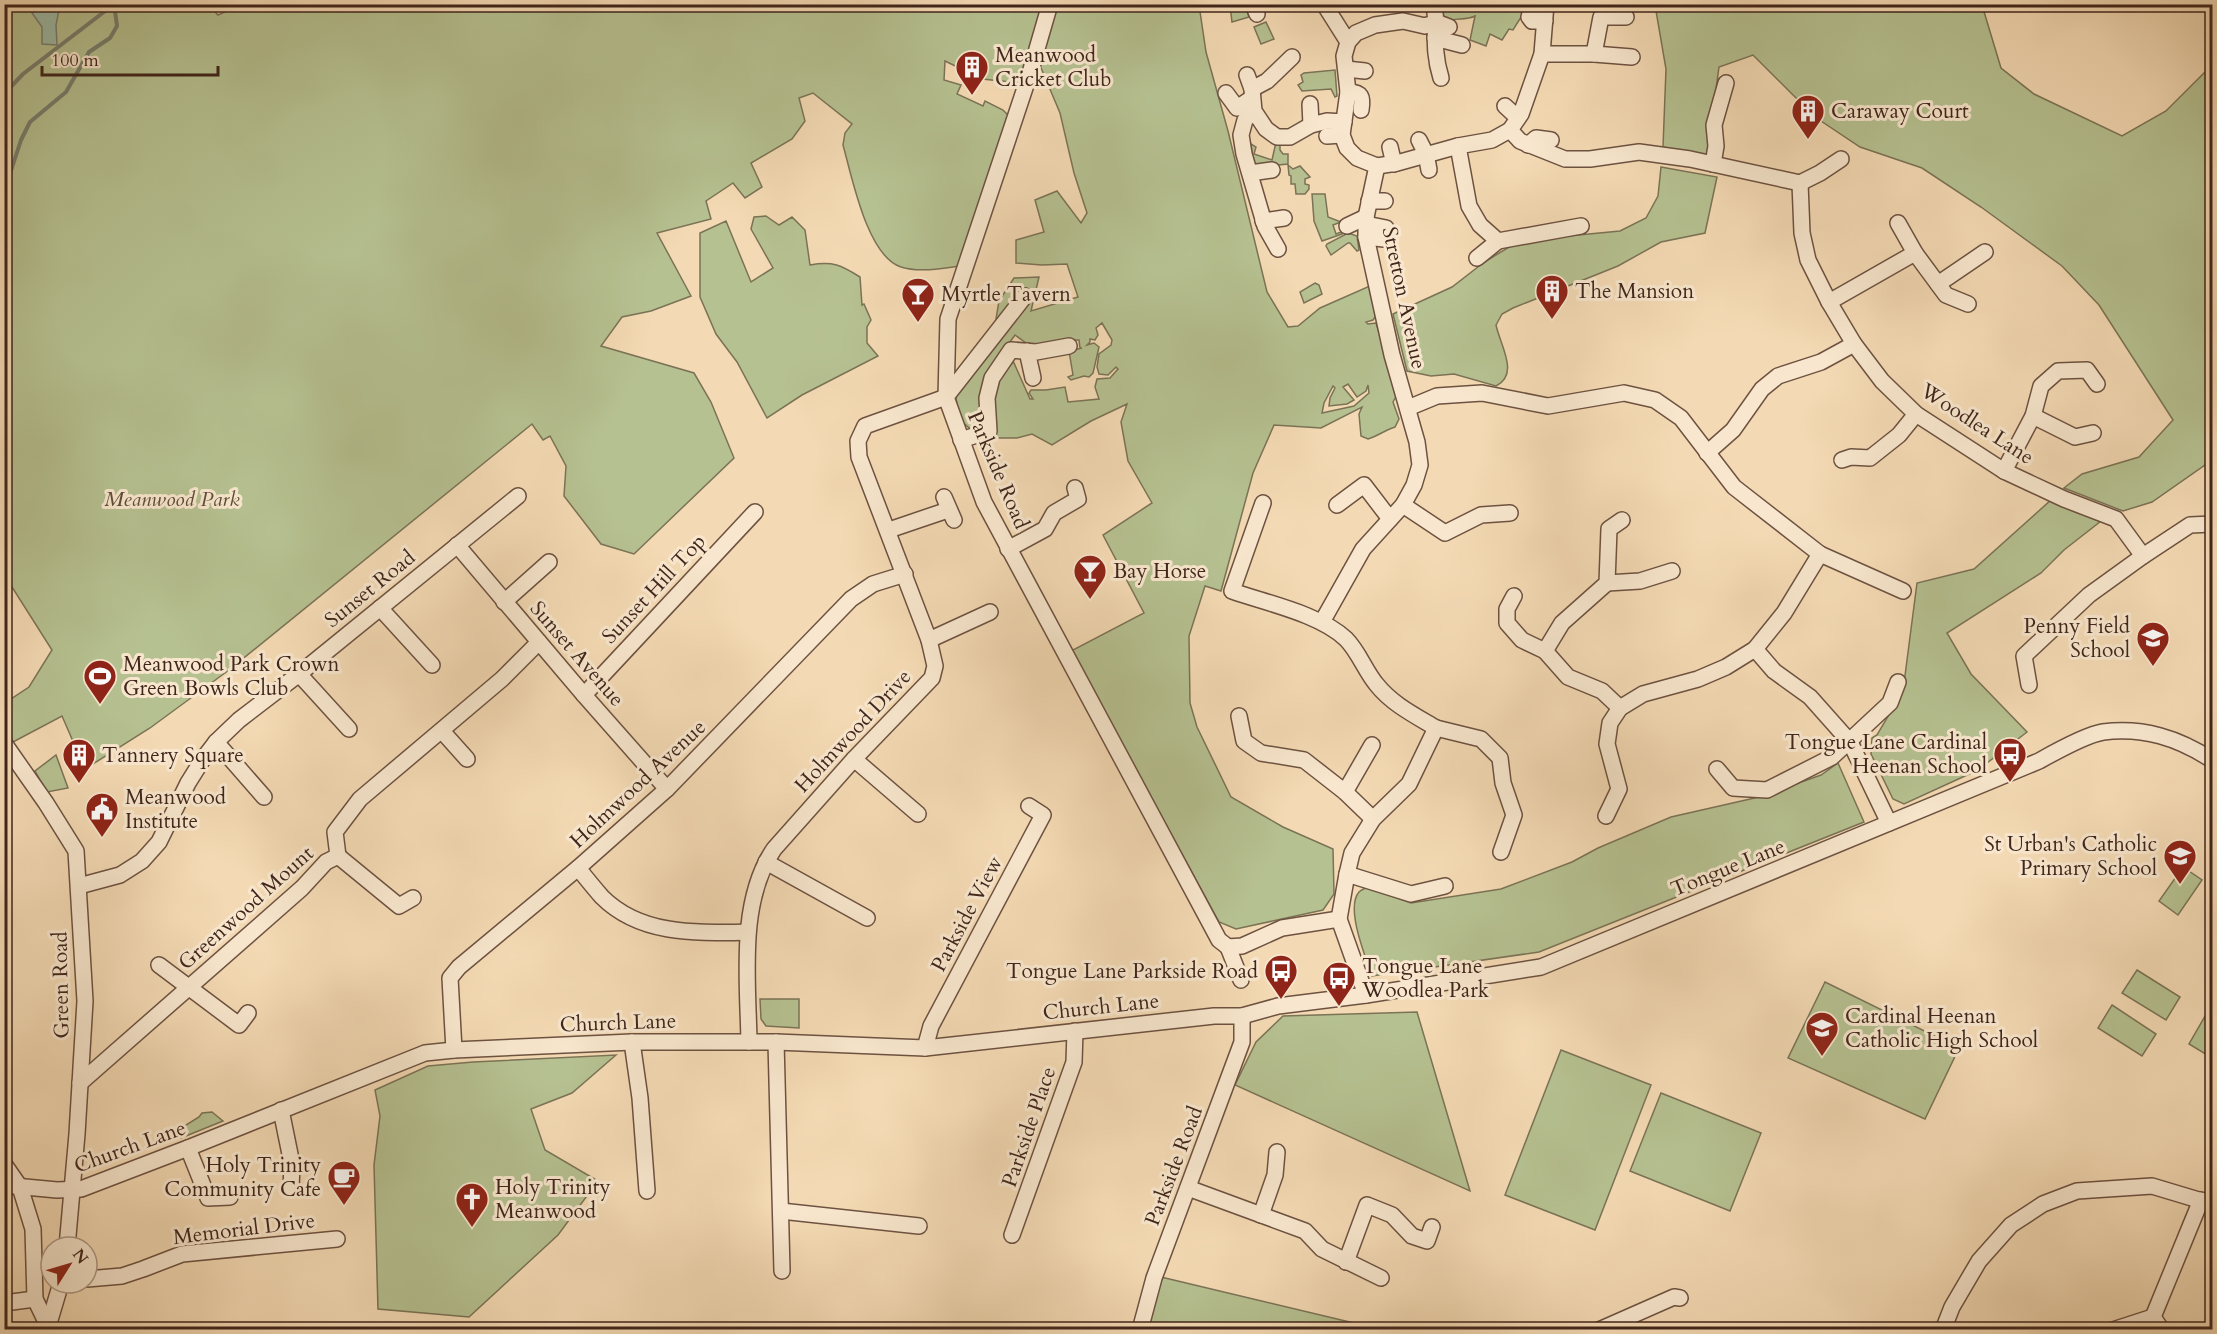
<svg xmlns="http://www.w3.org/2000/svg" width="2217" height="1334" viewBox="0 0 2217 1334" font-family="Cardo,serif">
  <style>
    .green { fill: #b6c191; stroke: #7b7356; stroke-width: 1.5; fill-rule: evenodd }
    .water { fill: #9dbba7; stroke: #787f6f; stroke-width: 1.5 }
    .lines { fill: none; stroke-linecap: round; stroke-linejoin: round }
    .stream { stroke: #787f6f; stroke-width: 4 }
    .minor-casing { stroke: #6d5241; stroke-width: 18 }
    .minor { stroke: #f8e7ce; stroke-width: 15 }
    .labels { text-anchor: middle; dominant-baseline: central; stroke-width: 6; stroke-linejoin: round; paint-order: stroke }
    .poi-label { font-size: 21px; fill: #40251b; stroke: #f8e7ce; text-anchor: start }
    .street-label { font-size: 21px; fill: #40251b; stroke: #f8e7ce }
    .park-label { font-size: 21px; font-style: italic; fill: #5e4c38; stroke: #f8e7ce }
  </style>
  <rect width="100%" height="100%" fill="#f4dab4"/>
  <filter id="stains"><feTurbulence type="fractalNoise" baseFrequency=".00333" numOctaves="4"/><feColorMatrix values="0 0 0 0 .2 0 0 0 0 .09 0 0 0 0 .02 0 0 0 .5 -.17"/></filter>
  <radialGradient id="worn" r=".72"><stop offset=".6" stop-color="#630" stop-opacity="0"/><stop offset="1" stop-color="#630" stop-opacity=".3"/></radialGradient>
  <!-- green -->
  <g class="green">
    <path d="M208 4 218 15 229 10 232 4 1044 5 1021 83 982 79 945 61 944 80 961 85 957 94 983 106 985 101 1003 110 1010 117 961 266C942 268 920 273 901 267 867 256 852 177 843 145L845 133 852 124 813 93 799 98 805 121 792 139 751 163 762 187 745 198 733 183 706 201 711 219 657 233 691 296 651 311 622 317 601 346 694 373 711 402 734 458 634 554 601 544 564 496 566 466 550 436 543 440 532 424 229 670 150 728 85 769 62 716 13 742 10 738 11 728 5 719V703L29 687 52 650 5 576V5Z"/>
    <path d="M1058 5H1199L1206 52 1228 131 1267 292 1288 327 1298 326 1320 308 1372 285 1376 316 1373 320 1366 322 1368 324 1376 323 1398 393 1393 402 1399 419 1395 427C1385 430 1378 436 1368 439L1361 436 1359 414 1362 407 1321 428 1274 425 1253 473 1221 591 1205 586 1189 636 1190 703 1197 727 1231 797 1283 827 1333 849 1334 894 1323 910 1236 929 1219 922 1071 651 1144 613 1103 535 1152 503 1128 461 1121 422 1127 404 1091 421 1052 445 1032 434 1017 438H981L960 420 955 393 1006 328 996 319 999 301 1014 278 1039 277 1031 311 1078 297 1067 264 1042 265 1016 263V240L1044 232 1035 200 1057 191 1081 223 1087 213 1074 173 1060 113 1039 63ZM1102 323 1112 340 1111 345 1099 354 1097 367 1099 374 1108 375 1116 367 1118 369 1110 378 1097 379 1095 387 1099 399 1068 402 1065 387 1046 390H1031L1029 393 1033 399H1030L1014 363 1004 350 1015 335 1029 345 1068 343V340H1079L1080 348H1082L1069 351 1073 375 1068 377 1071 380 1084 376 1089 377 1093 373 1099 347 1094 343 1087 345 1090 342V339L1095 340 1098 335 1096 328ZM1348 384 1357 397 1366 391 1368 385 1369 393 1354 406 1322 413 1324 403 1333 386 1335 388 1330 398 1329 406 1347 404 1354 400 1343 387Z"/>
    <polygon points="1230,5 1245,5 1249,17 1232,22"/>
    <path d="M1437 5H1524L1523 14 1513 30 1509 29 1502 40 1490 34 1486 46 1470 40 1475 16C1465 21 1455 17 1445 22Z"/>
    <polygon points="1655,5 1982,5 2001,68 2034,94 2122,136 2166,111 2212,65 2212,460 2152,502 2123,511 2064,488 2082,474 2139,457 2173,420 2099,305 2062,266 1981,207 1922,168 1860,147 1815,117 1753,55 1719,67 1707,155 1663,147 1666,69"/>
    <polygon points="1266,22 1274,39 1261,44 1254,27"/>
    <polygon points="1335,70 1337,96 1335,97 1331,89 1302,91 1298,85 1303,82 1301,75 1304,73"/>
    <polygon points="1276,142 1280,145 1280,150 1283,154 1288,154 1288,164 1259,167 1253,163 1251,144 1256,147 1254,154 1272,160"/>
    <polygon points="1288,165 1293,169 1300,166 1310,177 1305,179 1305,184 1309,185 1309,189 1305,194 1296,194 1295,184 1291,184 1291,176 1289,175"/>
    <path d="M1661 167 1717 177 1705 233 1661 242 1618 266 1513 308 1502 314 1496 325C1500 345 1520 374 1496 386L1454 374 1431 376 1407 371 1393 314 1452 287 1483 263 1509 247 1537 239 1620 231 1646 218 1658 196Z"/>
    <polygon points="1312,194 1325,194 1328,217 1341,222 1333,225 1336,234 1341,232 1342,234 1322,241 1314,221"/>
    <path d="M766 216 779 225 792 217 805 230 810 265C833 261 841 265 860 277L862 305 864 304 871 320 867 327V343L878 356 802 395 767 418 737 362 716 334 700 297V233L726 221 751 282 773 268 751 229 754 217Z"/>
    <polygon points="1348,233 1357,236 1359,250 1357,251 1350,243 1348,243 1331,255 1326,246 1327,244"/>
    <polygon points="1315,283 1319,285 1322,294 1304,303 1300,292"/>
    <polygon points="2051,500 2073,511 2101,521 2064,550 2041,573 1947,633 1971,674 2027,732 1978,770 1904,804 1893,799 1871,754 1872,738 1877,735 1903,691 1917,583 1974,569"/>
    <polygon points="56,755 68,788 47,792 35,771"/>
    <path d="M1838 763 1864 822 1539 952 1372 976C1366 958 1345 908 1359 892 1361 890 1364 889 1367 887L1411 903 1501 889 1572 862 1598 848 1671 817 1759 797 1821 775Z"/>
    <polygon points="2183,867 2202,880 2178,915 2159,901"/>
    <polygon points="2137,970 2180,997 2166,1020 2122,993"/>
    <polygon points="1825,982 1959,1048 1925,1119 1788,1058"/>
    <polygon points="760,999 799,999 799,1028 766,1026 761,1019"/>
    <polygon points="2212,1004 2212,1058 2189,1044"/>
    <polygon points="2112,1005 2156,1034 2142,1056 2098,1028"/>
    <polygon points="1417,1012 1470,1191 1235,1085 1256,1042 1283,1016"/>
    <polygon points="1561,1050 1651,1085 1595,1230 1505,1195"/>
    <polygon points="616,1055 572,1093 531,1109 545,1150 598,1181 558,1235 469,1317 378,1309 374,1165 380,1116 375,1090 428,1066 473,1062"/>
    <polygon points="1661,1093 1761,1133 1730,1211 1630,1171"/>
    <polygon points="212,1112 223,1121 181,1138 178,1130 199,1117 202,1113"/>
    <polygon points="1161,1277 1379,1329 1148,1330"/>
  </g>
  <!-- water -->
  <polygon class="water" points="38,5 60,5 56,25 57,45 42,44 42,27 32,13 40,8"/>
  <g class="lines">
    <!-- stream -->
    <g class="stream">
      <polyline points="4,94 23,74 113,5"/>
      <polyline points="4,192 21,140 30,122 66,92 89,52 110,38 117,26 114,4"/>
    </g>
    <defs>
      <g id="minor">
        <polyline points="1050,4 1030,73 948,319 946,397 984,502 1219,940 1228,947 1242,946 1282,928 1339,919"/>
        <polyline points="1253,4 1257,14"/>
        <polyline points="1324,4 1348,42"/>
        <polyline points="1532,7 1529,17 1532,21 1545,21"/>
        <polyline points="1435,38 1462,45"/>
        <polyline points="1542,54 1594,54 1601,17 1626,17"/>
        <polyline points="1594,54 1632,57"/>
        <polyline points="1346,69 1365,71"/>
        <polyline points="1247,75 1252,89 1254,111 1266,129 1277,137 1290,137 1311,125 1327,121 1344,122"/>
        <path d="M1441 78C1435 59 1434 42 1436 22L1449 27"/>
        <polyline points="1252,89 1267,81 1292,57"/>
        <path d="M1348 92C1362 92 1363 97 1361 110"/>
        <polyline points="1226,93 1237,108 1252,98"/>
        <polyline points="1310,104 1311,125"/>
        <polyline points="1505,106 1518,118"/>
        <polyline points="1254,111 1245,120 1241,135 1244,154 1265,226 1278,249"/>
        <polyline points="1510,130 1520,141 1565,159 1590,159 1639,152 1690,159 1800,183"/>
        <polyline points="1327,136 1342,135"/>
        <polyline points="1419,140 1426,154 1429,170"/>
        <polyline points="1528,145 1536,138 1551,140"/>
        <polyline points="1458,146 1469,206 1480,225 1498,241 1581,226"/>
        <polyline points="1390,147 1394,164"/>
        <polyline points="1713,164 1716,146 1714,125 1726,83"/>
        <polyline points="1377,166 1397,163 1458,146 1492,140 1510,130 1521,114 1542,54 1546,4"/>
        <polyline points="1250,173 1272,170"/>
        <polyline points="1800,183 1802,233 1808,260 1829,302 1854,344 1882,381 1916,414 2004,471 2064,499 2116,519 2143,556"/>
        <polyline points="1800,183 1820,173 1841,159"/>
        <polyline points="1369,201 1385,201"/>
        <polyline points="1263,221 1284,218"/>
        <polyline points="1366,224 1386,228"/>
        <polyline points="1347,226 1366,217"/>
        <polyline points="1366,237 1384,239"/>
        <polyline points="1915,253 1946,295 1968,304"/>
        <polyline points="1477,258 1498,241"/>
        <polyline points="1938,284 1985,252"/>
        <polyline points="1829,302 1915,253 1898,223"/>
        <polyline points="1027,351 1033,378"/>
        <polyline points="1408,408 1437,396 1482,393 1548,406 1624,393 1655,400 1681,418 1734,487 1820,554 1903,591"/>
        <polyline points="2033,416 2075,437 2093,433"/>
        <polyline points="961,440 989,431 987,398 992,378 1011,350 1036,352 1069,346"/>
        <polyline points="1707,453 1733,430 1762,389 1778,376 1821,362 1854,344"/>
        <polyline points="1842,460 1851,457 1870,458 1899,435 1916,414"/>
        <polyline points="2004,471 2033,416 2041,386 2058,371 2087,370 2097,384"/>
        <polyline points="944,497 954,520"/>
        <path d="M1263 503 1232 591C1266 603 1320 614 1346 639 1359 652 1365 671 1377 685 1392 704 1416 716 1436 728L1409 784 1373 819 1352 853 1347 874 1339 919 1366 995"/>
        <polyline points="1337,505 1364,485 1390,519"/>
        <polyline points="1403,505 1445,533 1481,515 1510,513"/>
        <polyline points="889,530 948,510"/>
        <polyline points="457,545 584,695 667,789"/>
        <polyline points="1008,549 1045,529 1054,513 1078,499 1075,488"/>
        <polyline points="1607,583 1640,581 1672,571"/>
        <polyline points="1514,596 1507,609 1507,623 1522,640 1545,651 1568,677 1602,691 1620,708"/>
        <polyline points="504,602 549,562"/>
        <polyline points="380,608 432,665"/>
        <polyline points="1322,622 1363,549 1403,505 1414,485 1420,465 1417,442 1392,355 1366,237 1366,217 1377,166 1357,158 1347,148 1342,135 1348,92 1344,56 1348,42 1356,33 1375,25 1403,21 1425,26 1436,22 1434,4"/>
        <polyline points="929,640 990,612"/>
        <polyline points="1755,649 1774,671 1810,697 1850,742 1889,823"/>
        <polyline points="1545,651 1562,623 1607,583 1609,529 1622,520"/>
        <polyline points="299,674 349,729"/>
        <polyline points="2029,685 2024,656 2089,595 2143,556 2190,525 2212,524"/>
        <polyline points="584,695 755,512"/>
        <polyline points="1239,716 1244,741 1261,753 1304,760 1345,792 1373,819"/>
        <polyline points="1436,728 1481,739 1500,758 1503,783 1514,815 1501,852"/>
        <polyline points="442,731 467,759"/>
        <polyline points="216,742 264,797"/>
        <polyline points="4,743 46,803 76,851 85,1001 77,1134 67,1247"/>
        <polyline points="854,759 918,814"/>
        <polyline points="1717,769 1733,788 1767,790 1832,757 1890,703 1898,682"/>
        <polyline points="1345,792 1372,745"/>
        <polyline points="1606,816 1619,789 1607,744 1610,723 1620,708 1643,694 1698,679 1726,667 1755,649 1784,613 1820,554"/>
        <polyline points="338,856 399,906 413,898"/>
        <polyline points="766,862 867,918"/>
        <path d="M578 868C586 878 594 888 602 897 641 936 698 933 748 932"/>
        <polyline points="1347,874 1411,894 1445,886"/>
        <polyline points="79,886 120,875 142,861 159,842 188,783 203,759 216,742 239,720 299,674 518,496"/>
        <polyline points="1228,947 1241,980"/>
        <polyline points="159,965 239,1025 248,1013"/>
        <polyline points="632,1042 640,1098 647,1191"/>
        <path d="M749 1042C748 980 738 902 774 849L854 759 932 678 935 666 929 640 859 457 858 441 865 426 946 397 1025 296"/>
        <polyline points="776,1042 782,1271"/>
        <polyline points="925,1048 931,1026 1043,815 1029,806"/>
        <polyline points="454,1050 450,978 459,967 578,868 667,789 851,599 873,584 905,574"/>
        <polyline points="80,1083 302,888 326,862 338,856 335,832 360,799 502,679 539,642"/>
        <polyline points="281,1110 292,1164 291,1189"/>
        <polyline points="188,1148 208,1198 230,1197"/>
        <polyline points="4,1164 20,1187 33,1229 35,1299 48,1326"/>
        <path d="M4 1185 57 1190 81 1189 188 1148 425 1053 454 1050 632 1042H776L925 1048 1214 1016H1242L1278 1006 1366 995 1541 967 2039 761C2055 752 2085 735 2103 732 2144 727 2178 738 2212 760"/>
        <polyline points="1188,1188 1305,1231 1322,1249 1381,1278"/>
        <polyline points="781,1211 919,1226"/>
        <polyline points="1261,1215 1275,1175 1277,1152"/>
        <polyline points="1012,1235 1074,1062 1075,1031"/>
        <polyline points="1346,1262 1367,1205 1392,1215 1412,1236 1427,1241 1432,1227"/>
        <polyline points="87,1279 122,1276 143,1269 182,1254 337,1239"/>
        <polyline points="4,1303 35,1299"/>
        <polyline points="2153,1317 2201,1200"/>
        <polyline points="2153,1317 2162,1330"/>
        <polyline points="47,1330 61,1283"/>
        <polyline points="1140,1330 1154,1278 1242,1042 1242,1016"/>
        <polyline points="1599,1330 1674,1297 1680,1298"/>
        <polyline points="1943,1330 1952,1307 1979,1261 2011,1225 2043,1204 2077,1191 2152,1186 2212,1204"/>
        <polyline points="2113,1330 2153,1317"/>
      </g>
    </defs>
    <!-- minor casing -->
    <use href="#minor" class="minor-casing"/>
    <!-- minor -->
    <use href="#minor" class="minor"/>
  </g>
  <!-- icons -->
  <defs>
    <symbol id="building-pin" viewBox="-11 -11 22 30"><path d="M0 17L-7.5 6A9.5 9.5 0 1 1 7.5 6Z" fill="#8f2418" stroke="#f8e7ce"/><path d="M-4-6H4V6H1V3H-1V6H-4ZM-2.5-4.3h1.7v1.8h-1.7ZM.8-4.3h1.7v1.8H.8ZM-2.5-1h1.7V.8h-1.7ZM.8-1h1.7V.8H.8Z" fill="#fff"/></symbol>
    <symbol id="bar-pin" viewBox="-11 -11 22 30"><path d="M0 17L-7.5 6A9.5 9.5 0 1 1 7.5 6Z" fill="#8f2418" stroke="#f8e7ce"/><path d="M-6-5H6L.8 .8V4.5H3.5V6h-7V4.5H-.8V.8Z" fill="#fff"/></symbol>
    <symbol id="school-pin" viewBox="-11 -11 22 30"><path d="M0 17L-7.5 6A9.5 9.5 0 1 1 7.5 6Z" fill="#8f2418" stroke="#f8e7ce"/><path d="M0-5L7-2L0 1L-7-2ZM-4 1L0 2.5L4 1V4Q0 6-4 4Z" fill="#fff"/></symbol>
    <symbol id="stadium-pin" viewBox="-11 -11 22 30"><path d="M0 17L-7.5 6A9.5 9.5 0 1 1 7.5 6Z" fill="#8f2418" stroke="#f8e7ce"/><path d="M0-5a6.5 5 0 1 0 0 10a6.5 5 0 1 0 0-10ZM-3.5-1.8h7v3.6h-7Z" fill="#fff"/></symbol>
    <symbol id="bus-pin" viewBox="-11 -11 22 30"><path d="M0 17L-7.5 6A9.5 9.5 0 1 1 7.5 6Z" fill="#8f2418" stroke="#f8e7ce"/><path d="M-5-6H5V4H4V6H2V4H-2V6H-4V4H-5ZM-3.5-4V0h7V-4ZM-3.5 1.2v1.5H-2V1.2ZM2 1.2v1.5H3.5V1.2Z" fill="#fff"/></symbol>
    <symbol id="civic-pin" viewBox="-11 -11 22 30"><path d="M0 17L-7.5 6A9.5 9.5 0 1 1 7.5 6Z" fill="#8f2418" stroke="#f8e7ce"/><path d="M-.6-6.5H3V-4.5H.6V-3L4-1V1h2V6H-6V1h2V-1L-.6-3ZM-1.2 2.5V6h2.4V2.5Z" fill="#fff"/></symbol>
    <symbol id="cafe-pin" viewBox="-11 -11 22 30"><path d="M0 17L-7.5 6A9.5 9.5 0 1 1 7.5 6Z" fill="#8f2418" stroke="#f8e7ce"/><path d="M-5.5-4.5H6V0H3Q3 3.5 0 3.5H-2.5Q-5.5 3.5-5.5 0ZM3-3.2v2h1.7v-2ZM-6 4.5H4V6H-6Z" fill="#fff"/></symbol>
    <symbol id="church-pin" viewBox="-11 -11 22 30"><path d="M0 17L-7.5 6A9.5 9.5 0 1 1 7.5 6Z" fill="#8f2418" stroke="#f8e7ce"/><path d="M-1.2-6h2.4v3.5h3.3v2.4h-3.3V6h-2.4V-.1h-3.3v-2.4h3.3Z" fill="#fff"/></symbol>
  </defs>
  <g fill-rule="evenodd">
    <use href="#building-pin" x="953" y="48" width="38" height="52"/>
    <use href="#building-pin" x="1789" y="92" width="38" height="52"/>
    <use href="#building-pin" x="1533" y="272" width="38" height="52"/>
    <use href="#bar-pin" x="899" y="275" width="38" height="52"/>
    <use href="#bar-pin" x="1071" y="552" width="38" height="52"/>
    <use href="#school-pin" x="2134" y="619" width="38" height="52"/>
    <use href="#stadium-pin" x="81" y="657" width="38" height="52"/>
    <use href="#bus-pin" x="1991" y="735" width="38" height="52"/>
    <use href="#building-pin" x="60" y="736" width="38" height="52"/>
    <use href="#civic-pin" x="83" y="790" width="38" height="52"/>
    <use href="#school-pin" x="2161" y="837" width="38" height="52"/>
    <use href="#bus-pin" x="1262" y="952" width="38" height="52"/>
    <use href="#bus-pin" x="1320" y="959" width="38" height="52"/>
    <use href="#school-pin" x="1803" y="1009" width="38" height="52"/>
    <use href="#cafe-pin" x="325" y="1158" width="38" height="52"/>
    <use href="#church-pin" x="453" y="1180" width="38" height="52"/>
  </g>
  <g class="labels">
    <!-- poi labels -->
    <g class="poi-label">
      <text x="995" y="55">Meanwood<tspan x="995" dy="24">Cricket Club</tspan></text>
      <text x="1831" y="111">Caraway Court</text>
      <text x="1575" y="291">The Mansion</text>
      <text x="941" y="294">Myrtle Tavern</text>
      <text x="1113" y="571">Bay Horse</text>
      <text x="2130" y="626" text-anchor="end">Penny Field<tspan x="2130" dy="24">School</tspan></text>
      <text x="123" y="664">Meanwood Park Crown<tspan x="123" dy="24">Green Bowls Club</tspan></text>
      <text x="1987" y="742" text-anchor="end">Tongue Lane Cardinal<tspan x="1987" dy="24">Heenan School</tspan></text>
      <text x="102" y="755">Tannery Square</text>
      <text x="125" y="797">Meanwood<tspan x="125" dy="24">Institute</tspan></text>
      <text x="2157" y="844" text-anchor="end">St Urban's Catholic<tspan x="2157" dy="24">Primary School</tspan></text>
      <text x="1362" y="966">Tongue Lane<tspan x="1362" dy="24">Woodlea Park</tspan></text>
      <text x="1258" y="971" text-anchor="end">Tongue Lane Parkside Road</text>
      <text x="1845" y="1016">Cardinal Heenan<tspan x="1845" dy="24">Catholic High School</tspan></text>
      <text x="321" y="1165" text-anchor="end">Holy Trinity<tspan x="321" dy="24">Community Cafe</tspan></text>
      <text x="495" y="1187">Holy Trinity<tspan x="495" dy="24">Meanwood</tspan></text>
    </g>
    <!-- street labels -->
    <g class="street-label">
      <text transform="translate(1404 298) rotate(78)">Stretton Avenue</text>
      <text transform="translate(1977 424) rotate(33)">Woodlea Lane</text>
      <text transform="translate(998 470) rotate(67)">Parkside Road</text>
      <text transform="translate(370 589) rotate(-39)">Sunset Road</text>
      <text transform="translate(654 589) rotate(-47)">Sunset Hill Top</text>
      <text transform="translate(577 654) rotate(49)">Sunset Avenue</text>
      <text transform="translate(853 731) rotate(-47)">Holmwood Drive</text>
      <text transform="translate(638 784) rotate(-43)">Holmwood Avenue</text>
      <text transform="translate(1728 868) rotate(-22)">Tongue Lane</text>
      <text transform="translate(246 908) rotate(-42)">Greenwood Mount</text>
      <text transform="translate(967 914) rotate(-62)">Parkside View</text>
      <text transform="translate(61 985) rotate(-91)">Green Road</text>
      <text transform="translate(1101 1007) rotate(-6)">Church Lane</text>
      <text transform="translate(618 1023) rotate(-2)">Church Lane</text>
      <text transform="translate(1029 1127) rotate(-71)">Parkside Place</text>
      <text transform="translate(130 1147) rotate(-20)">Church Lane</text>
      <text transform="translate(1174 1166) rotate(-69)">Parkside Road</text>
      <text transform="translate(244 1229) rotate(-7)">Memorial Drive</text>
    </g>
    <!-- park labels -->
    <g class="park-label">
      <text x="172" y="499">Meanwood Park</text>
    </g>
  </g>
  <!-- margin -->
  <rect width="2217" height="1334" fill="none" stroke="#f4dab4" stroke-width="24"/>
  <rect x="6" y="6" width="2205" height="1322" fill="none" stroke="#40251b" stroke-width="3"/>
  <rect x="12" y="12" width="2193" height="1310" fill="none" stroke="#40251b" stroke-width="1.5"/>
  <!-- north arrow -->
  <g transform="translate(69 1265) rotate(53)"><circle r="28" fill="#f8e7ce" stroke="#ae9986" stroke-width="1.5"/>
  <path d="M0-4.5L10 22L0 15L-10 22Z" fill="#8f2418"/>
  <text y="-9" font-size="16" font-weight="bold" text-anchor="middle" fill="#40251b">N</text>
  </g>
  <!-- scale -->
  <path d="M42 66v9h176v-9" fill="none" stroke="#40251b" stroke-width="3"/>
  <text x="51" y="66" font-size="18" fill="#40251b" stroke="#f8e7ce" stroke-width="4.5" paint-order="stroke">100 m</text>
  <rect width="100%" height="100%" filter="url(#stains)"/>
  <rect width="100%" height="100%" fill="url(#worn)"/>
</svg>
